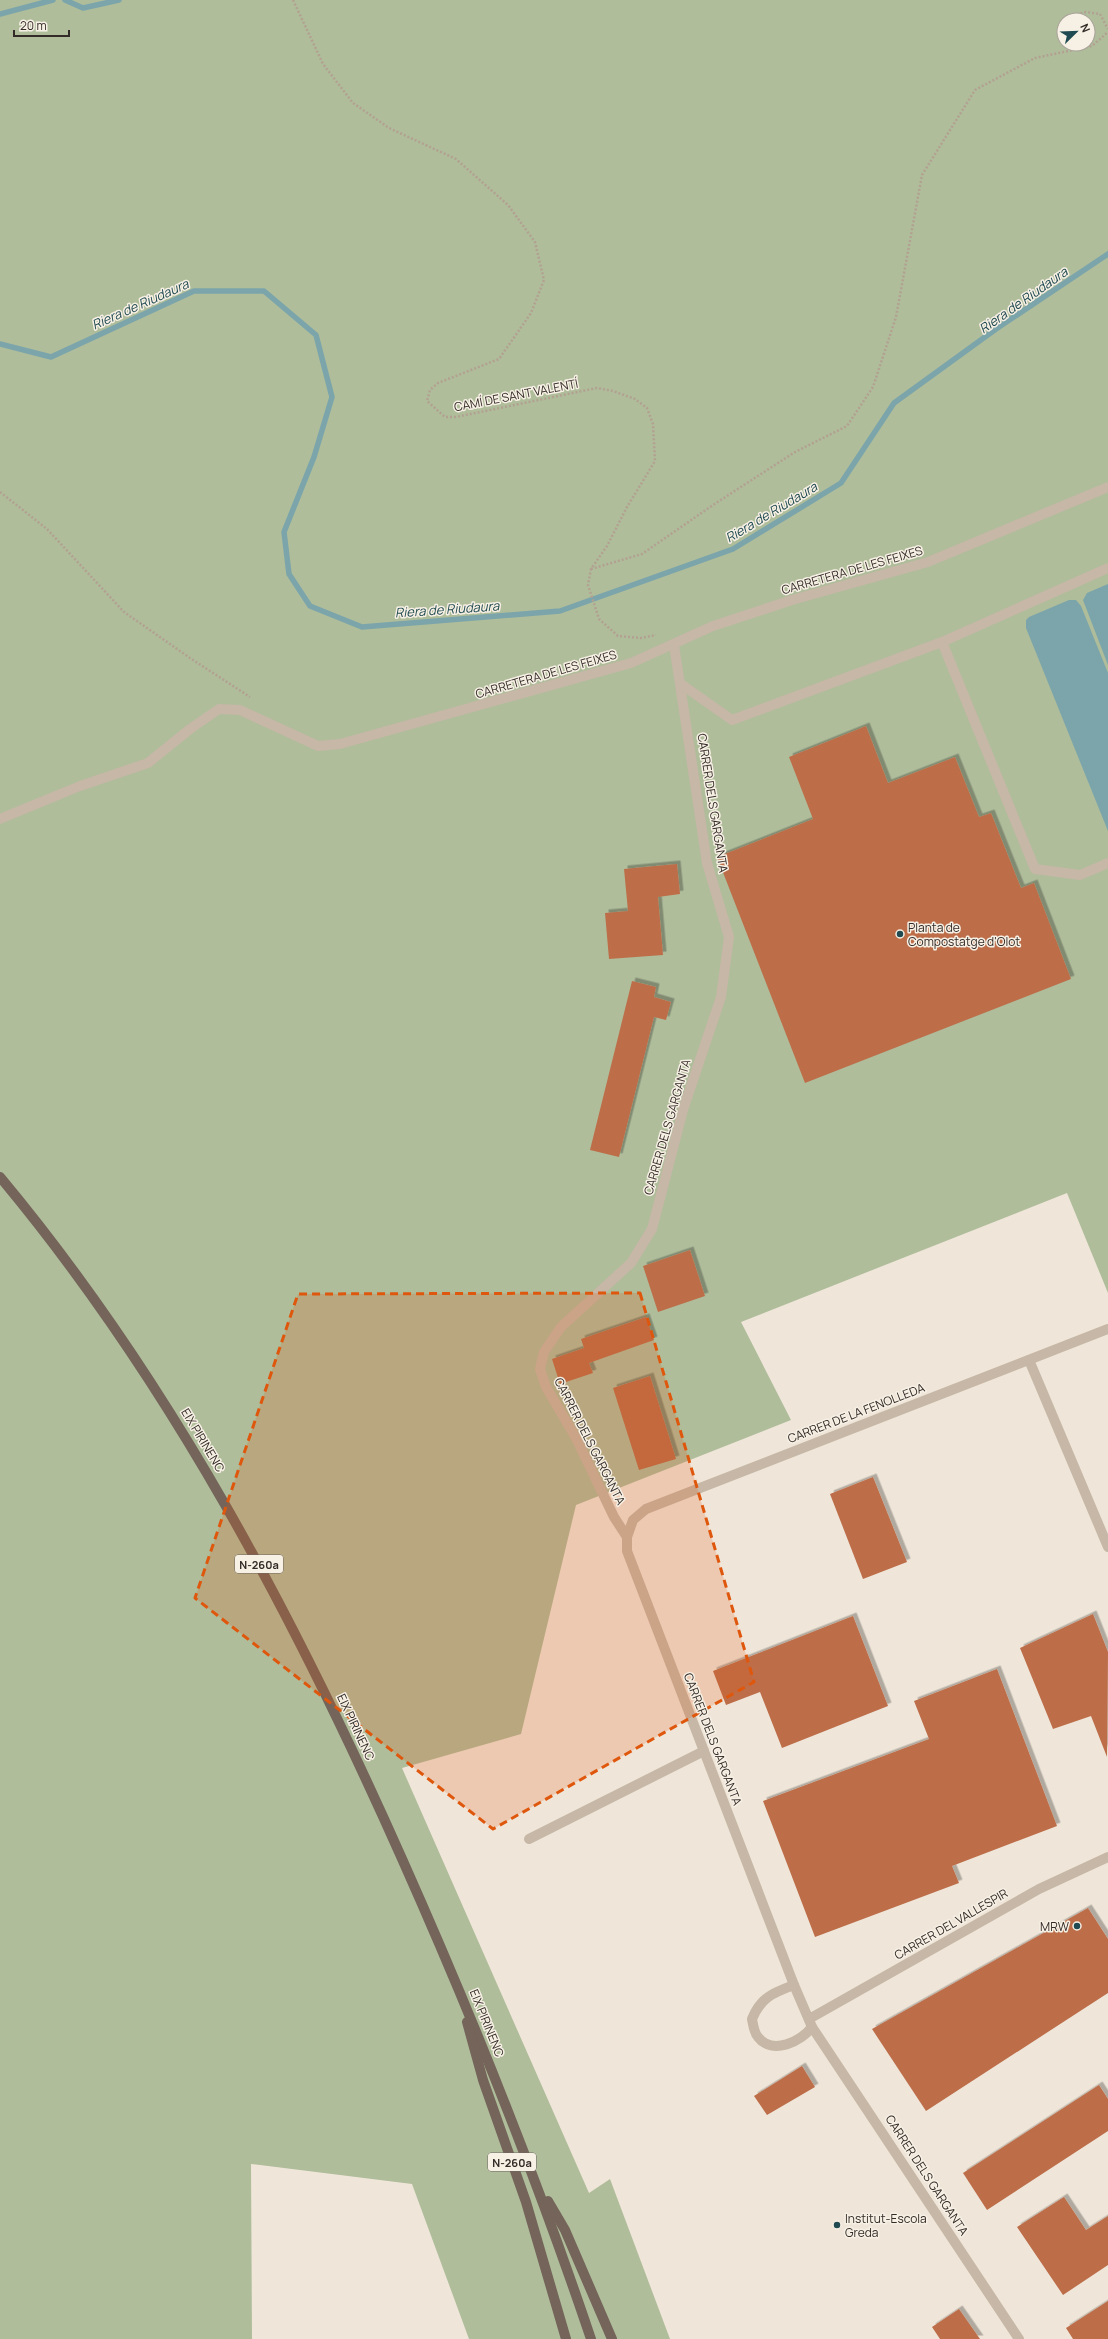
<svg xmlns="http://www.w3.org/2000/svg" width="1108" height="2339" viewBox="0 0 1108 2339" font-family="Manrope,sans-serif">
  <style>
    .green { fill: #afbd9b; fill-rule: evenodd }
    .water { fill: #7ba5aa }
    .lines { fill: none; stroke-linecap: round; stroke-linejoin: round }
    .stream { stroke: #7ba5aa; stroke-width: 5.5 }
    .building { fill: #bd6e4a; filter: url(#shadow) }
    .path { stroke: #b2a191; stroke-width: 2.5; stroke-dasharray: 2 2; stroke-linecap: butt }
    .minor { stroke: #c6b7a6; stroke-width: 10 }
    .major { stroke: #746459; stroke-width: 10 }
    .marked { fill: #df570d; fill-opacity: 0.2; stroke: #df570d; stroke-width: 3; stroke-dasharray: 8 5; stroke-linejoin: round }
    .poi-dot { fill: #204a51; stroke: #f7f0e5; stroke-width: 1.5 }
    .labels { text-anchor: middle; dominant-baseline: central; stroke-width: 3; stroke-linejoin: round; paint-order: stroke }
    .shield { fill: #f7f0e5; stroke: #6e6660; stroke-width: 1 }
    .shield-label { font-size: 11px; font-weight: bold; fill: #332b27 }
    .street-label { font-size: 12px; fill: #332b27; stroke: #f7f0e5 }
    .poi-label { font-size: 12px; fill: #332b27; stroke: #f7f0e5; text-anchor: start }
    .water-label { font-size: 13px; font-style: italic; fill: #204a51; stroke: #f7f0e5 }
  </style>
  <defs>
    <filter id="shadow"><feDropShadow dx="3.5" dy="-3.5" stdDeviation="0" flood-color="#0004"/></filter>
  </defs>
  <rect width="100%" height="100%" fill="#efe6d9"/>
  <!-- green -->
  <path class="green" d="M0 0H1108V1293L1067 1193 741 1322 791 1420 576 1505 521 1734 402 1768 589 2193 610 2179 670 2339H469L412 2184 251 2164 252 2339H0ZM1064 20H1088V44H1064Z"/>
  <!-- water -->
  <g class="water">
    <polygon points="1108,584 1108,665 1083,600 1087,593"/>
    <polygon points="1069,600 1076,600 1081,606 1108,673 1108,831 1026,628 1026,620 1029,617"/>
  </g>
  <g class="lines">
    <!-- stream -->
    <g class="stream">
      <polyline points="65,0 83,8 119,0"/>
      <polyline points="0,14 53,0"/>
      <polyline points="0,344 51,357 194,291 264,291 316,335 332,397 314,457 284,532 289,574 310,606 362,627 560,611 733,549 841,483 894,403 996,329 1108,254"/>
    </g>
  </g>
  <!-- building -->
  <g class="building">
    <polygon points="866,726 888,783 955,757 979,817 991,813 1021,888 1034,883 1071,979 805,1083 717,857 813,819 789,757"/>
    <polygon points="677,864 680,894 658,897 663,955 609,959 605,913 628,911 624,869"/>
    <polygon points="632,981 656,987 654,997 671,1002 666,1020 654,1017 619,1157 590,1150"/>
    <polygon points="690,1250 705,1296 658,1312 643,1266"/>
    <polygon points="646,1317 654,1340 589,1363 593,1373 560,1384 552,1359 584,1348 581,1339"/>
    <polygon points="650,1376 676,1459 639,1470 613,1388"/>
    <polygon points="873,1477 907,1562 863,1579 830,1494"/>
    <polygon points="1093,1614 1108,1652 1107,1757 1091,1716 1053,1729 1020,1648"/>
    <polygon points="853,1616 888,1706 782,1748 760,1692 726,1705 713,1671"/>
    <polygon points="997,1669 1057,1826 952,1866 959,1883 815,1937 763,1801 929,1739 914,1701"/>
    <polygon points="1088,1908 1108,1939 1108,1993 926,2111 872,2029"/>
    <polygon points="802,2066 815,2087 767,2115 754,2096"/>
    <polygon points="1099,2085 1108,2099 1108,2131 987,2210 963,2173"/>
    <polygon points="1064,2197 1086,2230 1108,2216 1108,2265 1063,2295 1017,2227"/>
    <polygon points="1108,2301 1108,2339 1073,2339 1066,2328"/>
    <polygon points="959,2309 980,2339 940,2339 932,2327"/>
  </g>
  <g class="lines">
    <!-- path -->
    <g class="path">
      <polyline points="293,0 323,64 353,103 389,128 456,159 508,205 535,242 544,280 531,313 499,359 438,383 430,390 427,401 445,417 456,417 597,388 613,391 635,399 647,408 653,424 655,461 627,507 607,546 591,569 588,585 599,619 618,636 641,638 656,635"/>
      <polyline points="1065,18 1086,12 1100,14 1108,29"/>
      <polyline points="0,492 47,529 124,612 190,658 250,697"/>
      <polyline points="591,569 642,554 713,505 795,452 847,426 873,387 896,317 922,175 975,90 1035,58 1092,46 1108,32"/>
    </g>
    <!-- minor -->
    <g class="minor">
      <polyline points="942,642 1035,869 1080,875 1108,863"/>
      <polyline points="674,645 707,863 729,937 721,997 683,1110 652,1229 631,1263 561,1327 544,1352 540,1369 546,1387 576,1438 614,1517 627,1537 627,1551 794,1985 812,2027 1019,2339"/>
      <polyline points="681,684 732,720 942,642 1108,568"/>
      <polyline points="0,819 80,786 148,763 190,729 219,709 240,710 318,746 340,744 631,663 713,626 792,600 928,562 1108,487"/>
      <polyline points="1029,1360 1108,1547"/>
      <polyline points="627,1537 633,1520 646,1509 1108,1329"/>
      <polyline points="529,1839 704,1751"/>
      <path d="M794 1985C773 1993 761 1997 752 2019 753 2024 754 2033 758 2037 772 2056 802 2041 812 2027"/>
      <polyline points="809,2019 1039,1889 1108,1857"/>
    </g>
    <!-- major -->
    <g class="major">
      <path d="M0 1177C171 1382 295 1618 403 1861 473 2018 536 2176 591 2339"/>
      <polyline points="467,2022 483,2080 526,2202 566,2339"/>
      <polyline points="548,2201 565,2230 612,2339"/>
    </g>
  </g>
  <!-- marked area -->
  <path class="marked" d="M640 1293 754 1682 493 1829 195 1598 298 1294Z"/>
  <!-- markers -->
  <g class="poi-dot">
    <circle cx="900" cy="934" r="4"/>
    <circle cx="1077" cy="1926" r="4"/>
    <circle cx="837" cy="2225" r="4"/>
  </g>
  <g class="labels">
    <!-- shield labels -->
    <g class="shield">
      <rect x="235" y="1555" width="48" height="18" rx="3"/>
      <rect x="488" y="2153" width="48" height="18" rx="3"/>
    </g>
    <g class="shield-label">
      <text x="259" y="1564">N-260a</text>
      <text x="512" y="2162">N-260a</text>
    </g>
    <!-- street labels -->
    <g class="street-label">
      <text transform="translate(516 395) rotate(-11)">CAMÍ DE SANT VALENTÍ</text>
      <text transform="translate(852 570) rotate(-16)">CARRETERA DE LES FEIXES</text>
      <text transform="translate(546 674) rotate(-16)">CARRETERA DE LES FEIXES</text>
      <text transform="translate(713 803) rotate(81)">CARRER DELS GARGANTA</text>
      <text transform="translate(667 1127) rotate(-74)">CARRER DELS GARGANTA</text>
      <text transform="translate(856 1413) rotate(-21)">CARRER DE LA FENOLLEDA</text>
      <text transform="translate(203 1440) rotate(59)">EIX PIRINENC</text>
      <text transform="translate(590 1441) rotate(63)">CARRER DELS GARGANTA</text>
      <text transform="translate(356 1727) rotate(65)">EIX PIRINENC</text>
      <text transform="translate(713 1739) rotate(69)">CARRER DELS GARGANTA</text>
      <text transform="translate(951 1924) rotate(-30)">CARRER DEL VALLESPIR</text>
      <text transform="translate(487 2023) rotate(68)">EIX PIRINENC</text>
      <text transform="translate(927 2175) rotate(57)">CARRER DELS GARGANTA</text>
    </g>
    <!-- poi labels -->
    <g class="poi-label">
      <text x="908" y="927">Planta de<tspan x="908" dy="14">Compostatge d'Olot</tspan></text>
      <text x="1069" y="1926" text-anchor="end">MRW</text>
      <text x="845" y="2218">Institut-Escola<tspan x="845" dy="14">Greda</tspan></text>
    </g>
    <!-- water labels -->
    <g class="water-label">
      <text transform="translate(1023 300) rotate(-35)">Riera de Riudaura</text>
      <text transform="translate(140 304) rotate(-24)">Riera de Riudaura</text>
      <text transform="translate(771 512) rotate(-31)">Riera de Riudaura</text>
      <text transform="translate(447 609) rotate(-4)">Riera de Riudaura</text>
    </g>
  </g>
  <!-- north arrow -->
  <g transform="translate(1076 32) rotate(67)"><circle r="19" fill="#f7f0e5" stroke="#a9a199"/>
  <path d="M0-3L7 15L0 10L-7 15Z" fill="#204a51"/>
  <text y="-6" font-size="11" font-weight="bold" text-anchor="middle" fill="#332b27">N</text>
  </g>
  <!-- scale -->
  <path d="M14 30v6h55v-6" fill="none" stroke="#332b27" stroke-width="2"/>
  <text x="20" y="30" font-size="12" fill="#332b27" stroke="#f7f0e5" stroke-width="3" paint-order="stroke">20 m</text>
</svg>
